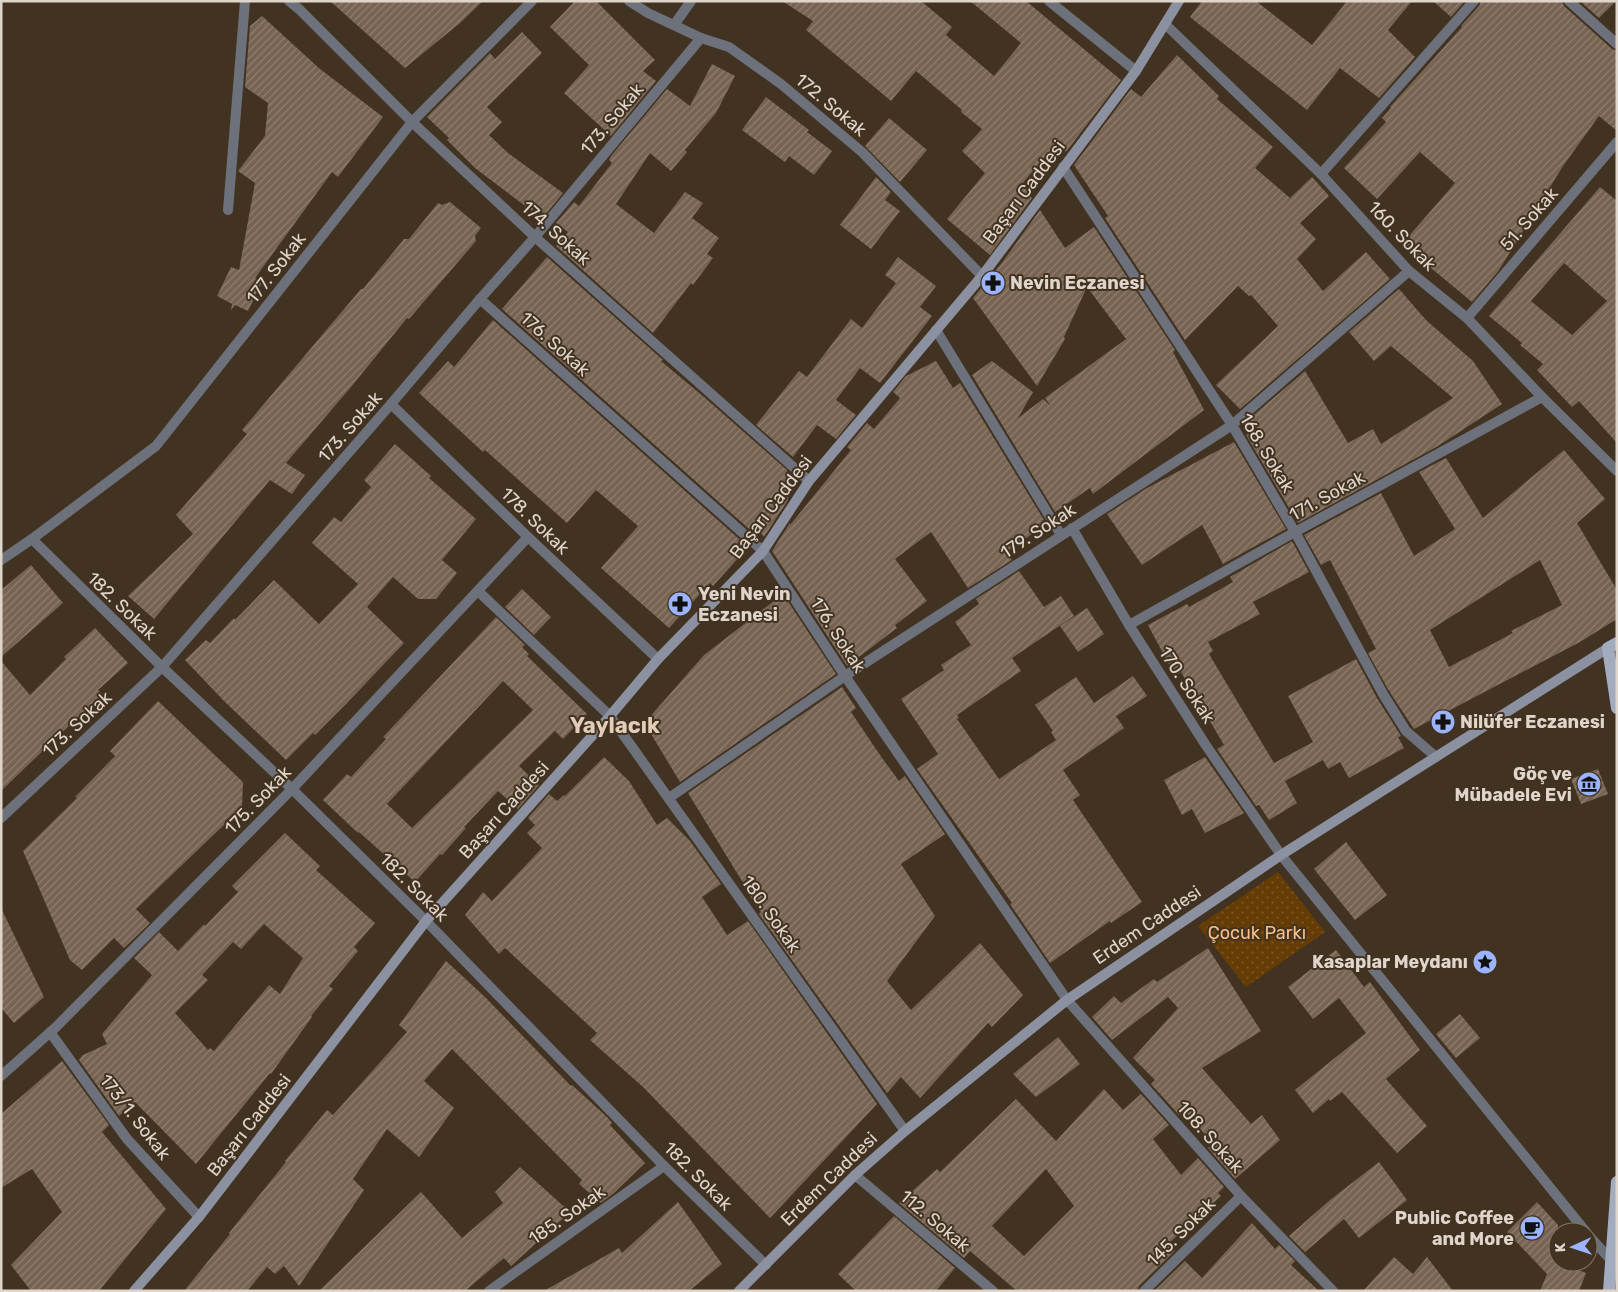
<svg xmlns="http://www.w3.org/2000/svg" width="1618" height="1292" viewBox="0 0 1618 1292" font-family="Rubik,sans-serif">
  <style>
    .park { fill: url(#park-dots) }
    .building { fill: url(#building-hatch); fill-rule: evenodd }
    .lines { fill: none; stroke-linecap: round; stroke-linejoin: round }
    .street { stroke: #6d717b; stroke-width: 10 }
    .secondary { stroke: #8b91a1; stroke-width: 10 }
    .primary { stroke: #a3abbf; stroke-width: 12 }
    .labels { text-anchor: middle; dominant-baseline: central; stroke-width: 4; stroke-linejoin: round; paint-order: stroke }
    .street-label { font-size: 18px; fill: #e0d5cb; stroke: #423221 }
    .poi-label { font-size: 18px; font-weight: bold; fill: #e0d5cb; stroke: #423221; text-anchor: start }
    .park-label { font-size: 18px; fill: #f6c088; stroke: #423221 }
    .district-label { font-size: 22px; font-weight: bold; fill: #e2cdb8; stroke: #423221 }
  </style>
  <defs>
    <pattern id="park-dots" width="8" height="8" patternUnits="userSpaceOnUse" patternTransform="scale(1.25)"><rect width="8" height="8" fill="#653d04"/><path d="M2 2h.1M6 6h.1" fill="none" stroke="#7b5827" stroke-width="1.8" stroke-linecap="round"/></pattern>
    <pattern id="building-hatch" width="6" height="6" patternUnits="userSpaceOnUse" patternTransform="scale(1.25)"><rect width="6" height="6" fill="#766351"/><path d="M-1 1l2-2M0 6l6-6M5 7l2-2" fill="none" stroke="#908071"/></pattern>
  </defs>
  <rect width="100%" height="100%" fill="#423221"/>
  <!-- park -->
  <polygon class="park" points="1278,872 1325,932 1246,987 1198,926"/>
  <!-- building -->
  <g class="building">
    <polygon points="330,1 483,1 460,23 405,68"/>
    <polygon points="575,1 596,1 655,60 643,71 656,81 611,136 564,93 589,65 550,27"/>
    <polygon points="782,1 921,1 952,27 946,35 994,76 1021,43 970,1 1026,1 1121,80 1066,152 1058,141 1022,184 1032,198 990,255 947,219 985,173 962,151 982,129 961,112 962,110 916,71 891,101 806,30 813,21"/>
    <polygon points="1202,1 1256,1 1312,45 1347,1 1412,1 1388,30 1415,57 1379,98 1340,68 1307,110 1190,17"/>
    <polygon points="1433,1 1465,1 1451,17"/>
    <polygon points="1481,1 1562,1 1564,6 1612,49 1617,51 1617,131 1599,116 1563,166 1499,270 1472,302 1402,244 1455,183 1420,152 1377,199 1344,168 1386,122 1382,118 1391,108 1390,107 1462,27 1461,26 1479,6"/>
    <polygon points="1580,1 1616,1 1599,18"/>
    <polygon points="262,16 320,69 383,117 338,177 332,172 255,278 262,282 248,311 235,305 231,310 232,304 217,296 231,267 239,270 255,183 238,171 265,136 268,103 245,87 250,26"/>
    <polygon points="522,32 542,53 487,107 502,122 489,135 508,153 563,193 545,215 534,207 532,211 475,168 447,140 449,138 427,117 490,53 495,59"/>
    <polygon points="1177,55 1219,96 1217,99 1273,147 1255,168 1290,198 1312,177 1329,196 1300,223 1316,239 1297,259 1323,291 1366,252 1390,279 1240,409 1216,385 1278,326 1251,295 1249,296 1238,286 1185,340 1105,218 1108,216 1074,165 1131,89 1141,97"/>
    <polygon points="712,64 735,76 716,113 685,150 687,152 671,171 650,153 616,204 654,233 685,192 703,203 692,218 719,238 707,254 713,258 693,285 691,283 653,333 556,246 568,232 556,223 574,202 579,206 612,163 609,160 611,156 667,89 690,106"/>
    <polygon points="766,97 809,130 807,132 832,151 814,175 789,156 785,162 742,130"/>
    <polygon points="889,118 927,150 900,182 865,146"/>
    <polygon points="876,177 891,192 885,200 900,211 871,249 840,225"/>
    <path d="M1600 187 1617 201V443L1579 401 1572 407 1537 370 1543 364 1520 345 1522 343 1489 316ZM1564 263 1607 301 1572 335 1531 301Z"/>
    <polygon points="450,202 481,228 475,236 476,241 409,319 407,318 351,387 286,463 305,475 292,494 270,480 154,619 128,596 193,534 176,515 247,434 242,430 361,289 363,289 404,239 409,239 438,203 442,205"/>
    <polygon points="1040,210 1065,248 1094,227 1175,350 1173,352 1204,410 1093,494 1090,488 1055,512 972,375 992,361 1033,392 1018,418 1043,399 1051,406 1045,398 1126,339 1087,287 1064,337 1065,339 1037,386 973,298 1001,264"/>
    <polygon points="547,257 663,360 661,361 704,397 787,470 788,500 764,537 760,532 757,536 502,309"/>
    <polygon points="898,257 936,286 920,307 932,316 880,383 860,368 836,400 856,415 836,439 817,425 793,457 756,425 799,371 807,377 851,319 862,328 896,283 885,275"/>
    <polygon points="1399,289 1426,320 1473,361 1502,404 1438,446 1298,523 1246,435 1258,429 1249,419 1305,371 1348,443 1373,429 1381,444 1453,398 1391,346 1374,361 1349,332"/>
    <polygon points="493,320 748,547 713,586 710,583 669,628 601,568 638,526 596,490 567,523 485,450 483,452 419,393 448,361 454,367"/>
    <polygon points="936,361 953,388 960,383 1044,520 1042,521 1045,525 1006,552 1012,560 968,588 931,532 895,559 927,601 895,625 897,628 847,666 772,551 790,523 790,525 851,450 847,447 867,423 874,429 900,398 893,392 906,376"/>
    <polygon points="1234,442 1286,529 1223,564 1202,525 1142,565 1107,514 1147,488"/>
    <polygon points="395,444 431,476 429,478 476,519 442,560 457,573 436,599 418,599 393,577 367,607 404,643 346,704 315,735 313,733 286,760 223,700 185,660 206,640 210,643 234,618 235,620 274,580 319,624 358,584 312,543 334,517 341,522 371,487 364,480"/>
    <path d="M1564 450 1605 499 1577 523 1617 590V619L1580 642 1414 729 1389 691 1368 653 1376 649 1330 560 1321 565 1304 535 1381 493 1414 556 1455 529 1419 472 1446 458 1483 518ZM1540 560 1562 605 1511 631 1513 633 1449 667 1430 630Z"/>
    <polygon points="1292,541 1309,572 1253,602 1260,614 1208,642 1213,651 1209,654 1274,763 1313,742 1288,696 1356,659 1377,698 1401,736 1398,737 1404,748 1349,778 1340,762 1328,769 1323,760 1285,781 1297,803 1269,820 1259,805 1256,806 1217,749 1224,745 1181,672 1175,676 1148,625 1187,604 1189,607 1233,582 1230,577"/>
    <polygon points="31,565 63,603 1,657 1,590"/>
    <polygon points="1019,571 1044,607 1061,596 1074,616 1012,658 1021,671 957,715 959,718 957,719 999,779 1056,740 1051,732 1053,731 1035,705 1076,677 1094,703 1133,676 1147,696 1116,716 1124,728 1063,770 1080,795 1073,800 1142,902 1111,923 1110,921 1050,963 1010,904 1012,903 917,769 938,754 901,699 944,670 941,665 971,645 955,622 979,604 976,599"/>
    <polygon points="522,589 551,617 534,635 505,607"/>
    <polygon points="783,594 836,674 680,782 648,729 648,719 704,655"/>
    <polygon points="1087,608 1104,634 1078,652 1060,626"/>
    <path d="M496 617 525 645 522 647 529 654 527 656 587 714 563 739 555 731 519 766 539 785 518 809 498 791 464 827 466 828 442 855 440 854 415 882 359 832 358 833 323 800 347 774 351 777 386 739 383 737ZM503 681 533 710 412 828 387 804Z"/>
    <polygon points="95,628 128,663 98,690 102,694 1,791 1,661 30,695 66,659 64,657"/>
    <polygon points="842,687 856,708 851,712 882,758 899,781 905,776 945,834 901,864 935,916 887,981 911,1010 980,943 1023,995 992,1027 988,1023 920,1098 901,1077 887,1093 759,914 761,912 744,887 745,886 688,793"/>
    <polygon points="158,701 243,782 242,806 225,821 227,822 136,909 150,923 124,948 114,938 82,970 70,960 23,851 77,798 75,797 115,756 110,751"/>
    <polygon points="604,757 629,781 657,825 667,818 690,841 721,884 702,897 727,935 748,921 877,1104 770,1218 643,1087 590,1040 597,1033 505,948 499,954 465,915 483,892 492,901 542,848 527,833 535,825 528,818 549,794 557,801 564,795 565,796"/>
    <polygon points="1205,757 1244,813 1205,833 1192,809 1182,815 1164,780"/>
    <polygon points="1598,769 1608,794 1581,804 1571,779"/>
    <path d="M285 833 320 866 316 870 375 923 354 947 358 951 329 986 333 989 311 1016 312 1017 271 1074 270 1073 196 1164 135 1102 119 1116 79 1060 83 1055 107 1044 102 1034 152 975 134 958 159 932 178 951 204 924 205 926 238 892 232 886ZM264 924 303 958 280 994 269 985 214 1051 210 1048 208 1050 175 1013 208 980 202 975 233 942 241 949Z"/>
    <polygon points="1346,842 1387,895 1355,920 1314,869"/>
    <polygon points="1,908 44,997 14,1023 1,1008"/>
    <polygon points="1208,948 1261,1031 1202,1068 1251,1124 1262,1115 1280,1140 1235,1179 1208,1148 1213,1144 1184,1110 1179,1115 1151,1084 1155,1080 1133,1058 1178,1008 1168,997 1112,1040 1092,1017 1114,996 1121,1003 1154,979 1157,982"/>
    <polygon points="1336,950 1364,987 1370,982 1420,1050 1386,1079 1427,1126 1397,1153 1342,1092 1330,1101 1329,1099 1313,1113 1295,1090 1366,1033 1339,998 1313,1019 1288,987"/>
    <polygon points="446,961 485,997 571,1086 572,1085 607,1117 612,1123 610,1125 645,1163 614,1193 601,1203 579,1184 582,1180 452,1049 424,1081 454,1108 419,1157 387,1129 353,1179 364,1190 299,1286 284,1266 275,1274 267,1267 247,1291 184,1291 230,1234 229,1233 286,1162 285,1161 327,1110 333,1115 407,1032 399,1025"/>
    <polygon points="1460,1014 1480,1038 1456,1058 1436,1034"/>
    <polygon points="1058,1037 1080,1064 1036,1097 1013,1074"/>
    <polygon points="62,1061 109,1125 102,1132 166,1209 99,1291 31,1291 11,1265 62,1212 32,1169 1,1188 1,1114"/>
    <path d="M1104 1089 1123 1110 1141 1094 1169 1125 1153 1139 1181 1175 1198 1158 1224 1187 1218 1193 1221 1196 1168 1244 1175 1251 1139 1286 1137 1291H1017L970 1251 964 1258 899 1203 937 1169 940 1172 1016 1099 1056 1141ZM1046 1169 1074 1206 1024 1256 992 1226Z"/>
    <polygon points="1379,1162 1407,1200 1359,1238 1344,1219 1305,1252 1289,1236 1330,1200"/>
    <polygon points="520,1167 570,1212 511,1266 504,1258 465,1291 319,1291 421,1192 462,1238 503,1203 495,1192"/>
    <polygon points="678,1202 722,1264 689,1291 544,1291 619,1248 622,1253"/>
    <polygon points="1537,1202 1558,1225 1558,1262 1586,1273 1579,1291 1540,1291 1547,1274 1507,1232"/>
    <polygon points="894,1216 955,1268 936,1291 856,1291 838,1274"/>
    <polygon points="1252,1223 1275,1249 1279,1245 1295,1261 1291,1265 1319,1291 1154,1291 1185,1261 1202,1278"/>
    <polygon points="1394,1257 1413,1274 1427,1257 1453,1291 1363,1291"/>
  </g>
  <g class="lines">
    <!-- street -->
    <g class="street">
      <polyline points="289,1 299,9 412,122 535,237 809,481"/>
      <polyline points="629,1 648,13 701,38 729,47 781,84 862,152 982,276"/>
      <polyline points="1049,1 1136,71"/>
      <polyline points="1569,1 1617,44"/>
      <polyline points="1165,24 1321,174 1409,271 1467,318 1542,397 1617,471"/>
      <polyline points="674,25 691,1"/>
      <polyline points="1063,167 1232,425 1295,532 1383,694 1406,731 1436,757"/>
      <polyline points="1321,174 1474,1"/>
      <polyline points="228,210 245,1"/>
      <polyline points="480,299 763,551 845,676 1067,1000 1241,1196 1333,1291"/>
      <polyline points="1467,318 1617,142"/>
      <polyline points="936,330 1061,535"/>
      <polyline points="391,404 528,537 658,659"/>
      <polyline points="1072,528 1129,625 1205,744 1281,855 1586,1232"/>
      <polyline points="32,539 162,667 292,789 426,921 664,1166 766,1265"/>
      <polyline points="1,560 32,539 156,446 412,122 532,1"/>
      <polyline points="478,591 610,716 905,1131"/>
      <polyline points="1129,625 1295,532 1542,397"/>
      <polyline points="669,798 845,676 1232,425 1409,271"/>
      <polyline points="1,818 162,667 391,404 480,299 535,237 701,38"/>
      <polyline points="50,1032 127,1139 199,1217"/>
      <polyline points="1,1076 55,1028 292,789 528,537"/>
      <polyline points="855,1175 993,1291"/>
      <polyline points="1588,1235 1611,1260"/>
      <polyline points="489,1291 664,1166"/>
      <polyline points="1144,1291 1241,1196"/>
    </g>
    <!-- secondary -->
    <g class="secondary">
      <polyline points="134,1291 199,1217 426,921 610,716 658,659 763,551 809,481 982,276 1136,71 1179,1"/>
      <polyline points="739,1291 855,1175 905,1131 1067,1000 1281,855 1608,648"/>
    </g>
    <!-- primary -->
    <g class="primary">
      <polyline points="1617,643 1608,648 1617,708"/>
      <polyline points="1609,1291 1617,1182"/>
    </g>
  </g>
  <!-- icons -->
  <defs>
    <symbol id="pharmacy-disc" viewBox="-11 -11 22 22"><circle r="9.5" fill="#9cb4fd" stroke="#423221"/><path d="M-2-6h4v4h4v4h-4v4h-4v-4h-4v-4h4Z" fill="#111"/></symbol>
    <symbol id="museum-disc" viewBox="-11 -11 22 22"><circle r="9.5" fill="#9cb4fd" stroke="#423221"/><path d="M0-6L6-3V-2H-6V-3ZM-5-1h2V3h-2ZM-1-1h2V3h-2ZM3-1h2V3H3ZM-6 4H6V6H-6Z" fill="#111"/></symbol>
    <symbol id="sight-disc" viewBox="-11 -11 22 22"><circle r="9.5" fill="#9cb4fd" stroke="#423221"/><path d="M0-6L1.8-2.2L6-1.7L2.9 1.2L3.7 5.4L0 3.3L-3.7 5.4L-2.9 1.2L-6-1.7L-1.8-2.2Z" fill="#111"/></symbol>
    <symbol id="cafe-disc" viewBox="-11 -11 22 22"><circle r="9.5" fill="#9cb4fd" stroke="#423221"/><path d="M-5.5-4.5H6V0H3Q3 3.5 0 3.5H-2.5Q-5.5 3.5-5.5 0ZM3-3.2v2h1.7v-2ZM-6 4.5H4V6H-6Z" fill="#111"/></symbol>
  </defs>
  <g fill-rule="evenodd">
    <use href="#pharmacy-disc" x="979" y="269" width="28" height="28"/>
    <use href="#pharmacy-disc" x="666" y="590" width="28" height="28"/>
    <use href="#pharmacy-disc" x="1429" y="708" width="28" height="28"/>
    <use href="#museum-disc" x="1575" y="770" width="28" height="28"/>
    <use href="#sight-disc" x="1471" y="948" width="28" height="28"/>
    <use href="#cafe-disc" x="1518" y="1214" width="28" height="28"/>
  </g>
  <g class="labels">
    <!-- street labels -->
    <g class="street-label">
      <text transform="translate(831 105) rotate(40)">172. Sokak</text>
      <text transform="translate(612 119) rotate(-50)">173. Sokak</text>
      <text transform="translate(1024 192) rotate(-53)">Başarı Caddesi</text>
      <text transform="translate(1529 219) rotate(-49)">51. Sokak</text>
      <text transform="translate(556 233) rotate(42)">174. Sokak</text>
      <text transform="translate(1402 236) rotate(46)">160. Sokak</text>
      <text transform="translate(276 268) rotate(-52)">177. Sokak</text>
      <text transform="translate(555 344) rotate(42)">176. Sokak</text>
      <text transform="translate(350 427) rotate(-49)">173. Sokak</text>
      <text transform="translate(1267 453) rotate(59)">168. Sokak</text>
      <text transform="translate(1327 496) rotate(-29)">171. Sokak</text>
      <text transform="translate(771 507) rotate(-53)">Başarı Caddesi</text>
      <text transform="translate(535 521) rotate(44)">178. Sokak</text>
      <text transform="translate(1038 531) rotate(-33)">179. Sokak</text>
      <text transform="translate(122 606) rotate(44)">182. Sokak</text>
      <text transform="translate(838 635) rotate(57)">176. Sokak</text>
      <text transform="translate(1187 685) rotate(57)">170. Sokak</text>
      <text transform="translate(77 724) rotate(-43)">173. Sokak</text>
      <text transform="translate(258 800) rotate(-46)">175. Sokak</text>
      <text transform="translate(504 810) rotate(-48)">Başarı Caddesi</text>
      <text transform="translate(414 887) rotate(45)">182. Sokak</text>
      <text transform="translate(771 914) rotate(55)">180. Sokak</text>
      <text transform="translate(1147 925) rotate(-34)">Erdem Caddesi</text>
      <text transform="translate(135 1117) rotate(52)">173/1. Sokak</text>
      <text transform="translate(249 1125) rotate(-52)">Başarı Caddesi</text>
      <text transform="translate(1210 1137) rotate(48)">108. Sokak</text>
      <text transform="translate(698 1176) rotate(45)">182. Sokak</text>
      <text transform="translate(829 1179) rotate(-44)">Erdem Caddesi</text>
      <text transform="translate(567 1215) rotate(-35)">185. Sokak</text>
      <text transform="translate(935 1221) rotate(40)">112. Sokak</text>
      <text transform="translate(1181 1232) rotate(-45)">145. Sokak</text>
    </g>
    <!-- poi labels -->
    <g class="poi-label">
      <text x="1010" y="283">Nevin Eczanesi</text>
      <text x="698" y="594">Yeni Nevin<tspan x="698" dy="21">Eczanesi</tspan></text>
      <text x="1460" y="722">Nilüfer Eczanesi</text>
      <text x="1572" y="774" text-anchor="end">Göç ve<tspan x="1572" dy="21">Mübadele Evi</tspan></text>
      <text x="1468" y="962" text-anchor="end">Kasaplar Meydanı</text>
      <text x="1514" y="1218" text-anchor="end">Public Coffee<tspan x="1514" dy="21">and More</tspan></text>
    </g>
    <!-- park labels -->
    <g class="park-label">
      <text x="1257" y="933">Çocuk Parkı</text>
    </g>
    <!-- district labels -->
    <g class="district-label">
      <text x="615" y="725">Yaylacık</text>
    </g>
  </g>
  <!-- border -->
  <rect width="1618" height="1292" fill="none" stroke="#e0d5cb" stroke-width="5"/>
  <!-- north arrow -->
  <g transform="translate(1573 1247) rotate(267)"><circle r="24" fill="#423221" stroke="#817365"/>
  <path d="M0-4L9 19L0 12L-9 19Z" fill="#9cb4fd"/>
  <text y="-8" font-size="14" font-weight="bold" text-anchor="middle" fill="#e0d5cb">K</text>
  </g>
</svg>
